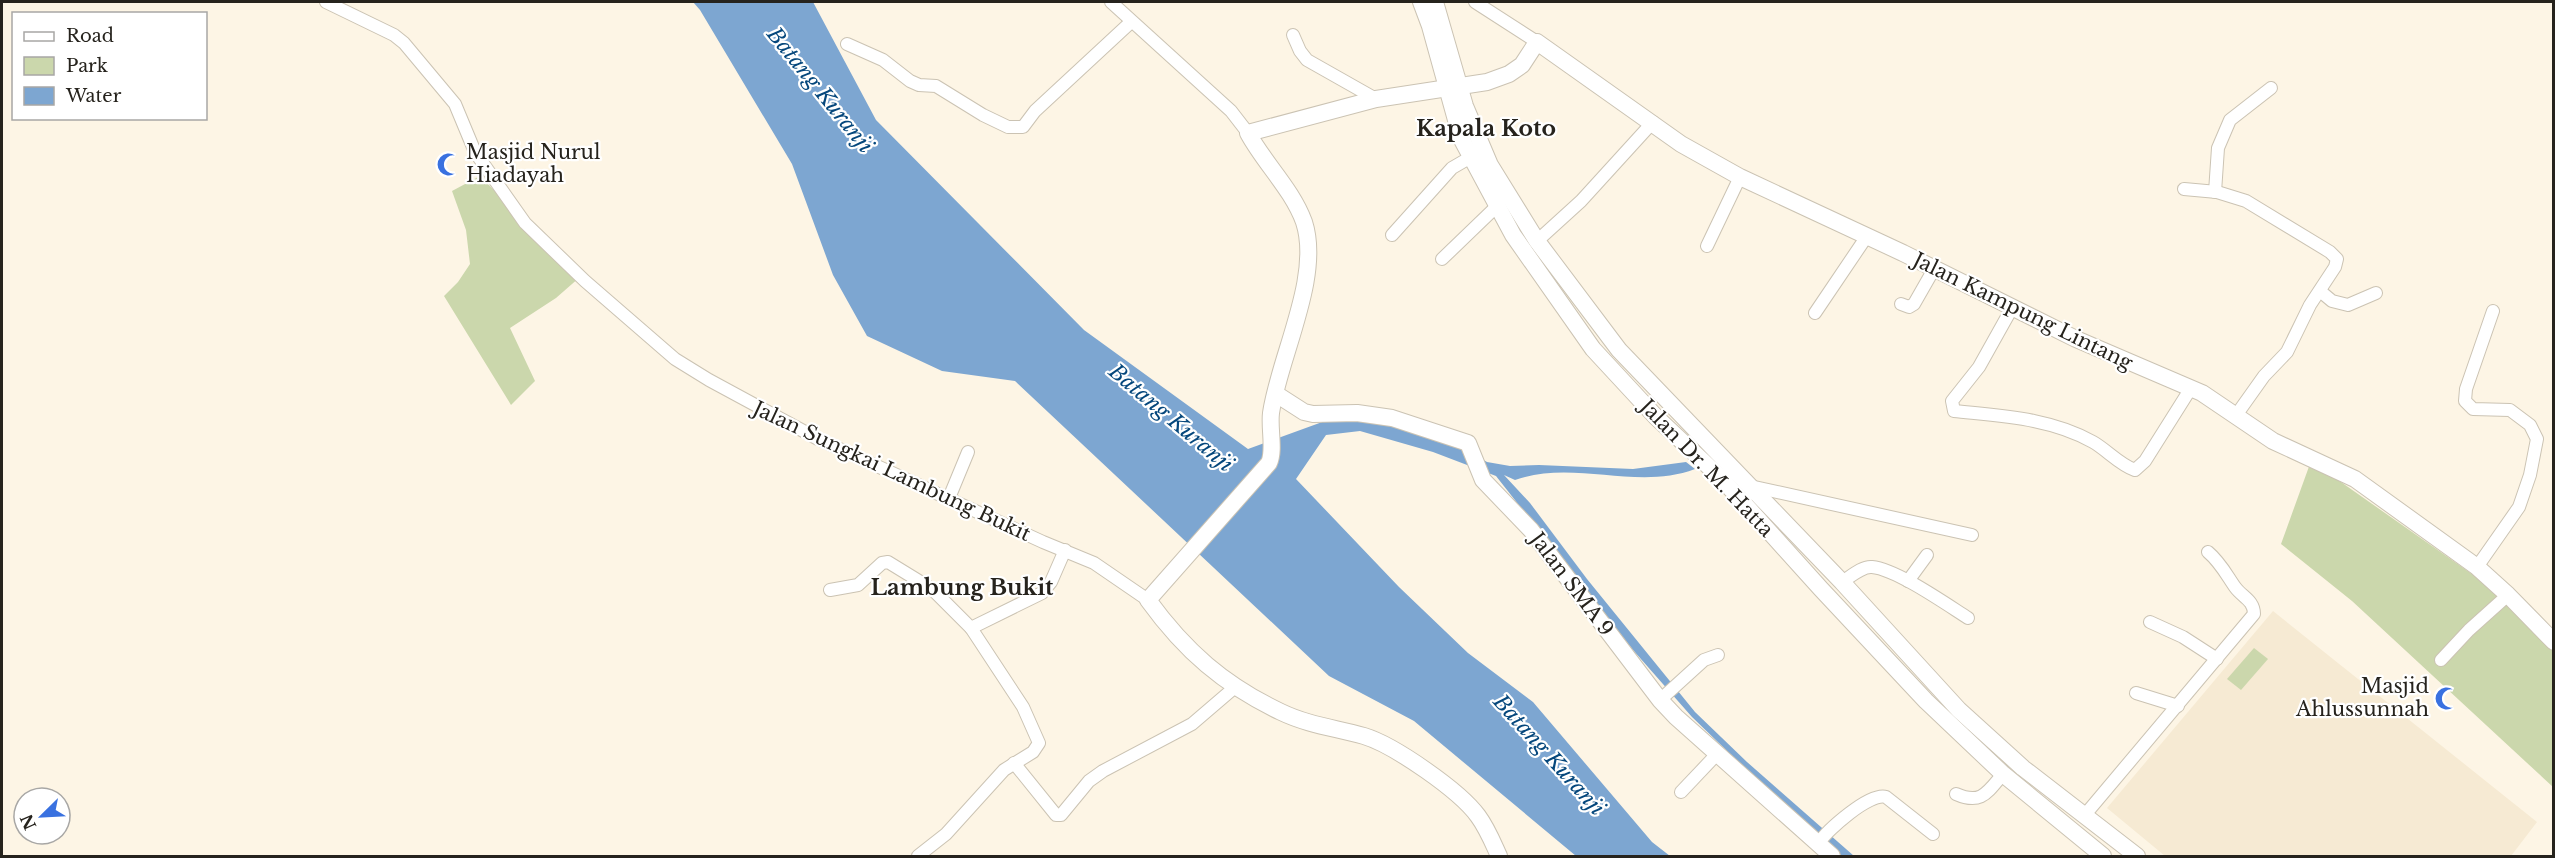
<svg xmlns="http://www.w3.org/2000/svg" width="2555" height="858" viewBox="0 0 2555 858" font-family="'Libre Baskerville',serif">
  <style>
    .built { fill: #f6ead3 }
    .green { fill: #cbd7ac }
    .water { fill: #7da6d1 }
    .lines { fill: none; stroke-linecap: round; stroke-linejoin: round }
    .street-casing { stroke: #cbc3b3; stroke-width: 14 }
    .secondary-casing { stroke: #cbc3b3; stroke-width: 18 }
    .street { stroke: #fff; stroke-width: 12 }
    .secondary { stroke: #fff; stroke-width: 16 }
    .labels { text-anchor: middle; dominant-baseline: central; stroke-width: 4.5; stroke-linejoin: round; paint-order: stroke }
    .poi-label { font-size: 20px; fill: #26231d; stroke: #fff; text-anchor: start }
    .street-label { font-size: 20px; fill: #26231d; stroke: #fff }
    .water-label { font-size: 21px; font-style: italic; fill: #05477c; stroke: #fff }
    .quarter-label { font-size: 22px; font-weight: bold; fill: #26231d; stroke: #fff }
  </style>
  <rect width="100%" height="100%" fill="#fdf5e5"/>
  <!-- built -->
  <polygon class="built" points="2273,611 2537,822 2511,856 2165,856 2107,808"/>
  <!-- green -->
  <g class="green">
    <polygon points="480,176 580,277 556,298 510,328 535,381 511,405 444,296 458,282 470,264 466,230 452,191"/>
    <polygon points="2311,461 2553,631 2553,787 2352,601 2281,544"/>
    <polygon points="2254,648 2268,659 2241,690 2227,679"/>
  </g>
  <!-- water -->
  <path class="water" d="M693 2H813L876 120 1084 330 1248 449 1336 417 1379 420 1469 451 1487 462 1510 466 1539 465 1633 469 1686 462 1695 469C1637 491 1573 459 1515 480L1504 475 1530 503 1587 579 1695 712 1747 762 1854 856H1842L1784 806 1692 717 1633 650 1496 476 1433 452 1360 431 1326 435 1296 479 1399 587 1468 653 1533 702 1652 842 1670 856H1576L1414 721 1329 676 1015 381 942 371 867 336 833 275 792 164 700 10Z"/>
  <g class="lines">
    <defs>
      <g id="street">
        <polyline points="326,2 394,35 404,43 455,104 475,152 525,223 585,281 675,359 709,380 818,439 1043,542 1094,563 1148,600"/>
        <polyline points="1111,2 1231,111 1248,133"/>
        <polyline points="1475,2 1537,42"/>
        <polyline points="1293,35 1300,51 1307,60 1376,99"/>
        <polyline points="847,44 883,60 910,81 919,85 936,86 983,115 1008,127 1023,127 1035,111 1131,22"/>
        <polyline points="2184,189 2217,192 2246,201 2330,252 2337,259 2335,267 2310,305 2287,352 2264,376 2237,414"/>
        <polyline points="2215,192 2218,148 2230,120 2271,88"/>
        <polyline points="1392,235 1452,168 1471,157"/>
        <polyline points="1537,241 1581,201 1653,122"/>
        <polyline points="1707,246 1740,177"/>
        <polyline points="1442,259 1496,207"/>
        <polyline points="2320,291 2332,301 2348,305 2376,293"/>
        <polyline points="1901,304 1909,307 1914,304 1934,269"/>
        <path d="M2012 308 1979 367 1952 401 1954 411C2001 416 2051 418 2093 442 2107 450 2120 465 2135 470L2145 461 2191 388"/>
        <polyline points="1815,313 1867,236"/>
        <polyline points="1750,486 1972,535"/>
        <polyline points="949,498 968,452"/>
        <polyline points="2477,567 2519,507 2530,475 2537,439 2530,425 2510,410 2473,409 2465,401 2466,389 2493,311"/>
        <polyline points="1908,581 1927,555"/>
        <path d="M1842 582C1850 577 1862 566 1872 567 1896 569 1946 604 1968 618"/>
        <polyline points="830,590 858,585 882,563 888,562 932,589 971,628 1042,593 1051,582 1065,550"/>
        <polyline points="2150,622 2183,637 2217,659"/>
        <polyline points="2441,660 2469,630 2508,595"/>
        <polyline points="2136,693 2178,706"/>
        <polyline points="1660,700 1704,660 1718,655"/>
        <polyline points="1014,763 1056,815 1061,815 1089,781 1103,771 1192,724 1234,688"/>
        <polyline points="1681,792 1717,754"/>
        <path d="M1956 794C1981 805 1987 793 2003 774"/>
        <path d="M2084 816 2254 614C2254 600 2242 597 2235 587 2226 574 2220 562 2208 552"/>
        <path d="M1818 844C1827 830 1870 792 1886 797L1933 834"/>
        <polyline points="918,856 946,834 1004,770 1033,752 1039,743 1023,707 971,628"/>
      </g>
      <g id="secondary">
        <polyline points="1421,2 1430,26 1461,138 1513,235 1593,349 1656,417 1722,479 1821,589 1926,701 2003,774 2103,856"/>
        <polyline points="1435,2 1465,106 1490,165 1537,241 1619,350 1842,582 1959,710 2023,768 2137,856"/>
        <polyline points="1276,394 1304,412 1313,414 1357,413 1392,418 1468,443 1483,480 1531,530 1660,700 1676,717 1832,856"/>
        <path d="M1499 856C1493 843 1487 828 1478 816 1460 791 1394 745 1364 736 1336 728 1308 725 1281 712 1224 685 1185 651 1148 600L1269 463C1275 450 1269 429 1271 413 1279 357 1322 277 1304 222 1292 189 1264 163 1248 133L1376 99 1487 82 1509 74 1522 65 1537 42 1681 144 1740 177 1903 253 2076 339 2202 393 2273 441 2355 479 2477 567 2508 595 2554 642"/>
      </g>
    </defs>
    <!-- street casing -->
    <use href="#street" class="street-casing"/>
    <!-- secondary casing -->
    <use href="#secondary" class="secondary-casing"/>
    <!-- street -->
    <use href="#street" class="street"/>
    <!-- secondary -->
    <use href="#secondary" class="secondary"/>
  </g>
  <!-- icons -->
  <defs>
    <symbol id="mosque-bare" viewBox="-9 -9 18 18"><path d="M3.5-4.9A6 6 0 1 0 3.5 4.9A5 5 0 1 1 3.5-4.9Z" fill="#3971e0" stroke="#fff" stroke-width="2.5" paint-order="stroke"/></symbol>
  </defs>
  <g fill-rule="evenodd">
    <use href="#mosque-bare" x="432" y="148" width="33" height="33"/>
    <use href="#mosque-bare" x="2430" y="682" width="33" height="33"/>
  </g>
  <g class="labels">
    <!-- poi labels -->
    <g class="poi-label">
      <text x="466" y="152">Masjid Nurul<tspan x="466" dy="23">Hiadayah</tspan></text>
      <text x="2429" y="686" text-anchor="end">Masjid<tspan x="2429" dy="23">Ahlussunnah</tspan></text>
    </g>
    <!-- street labels -->
    <g class="street-label">
      <text transform="translate(2023 311) rotate(26)">Jalan Kampung Lintang</text>
      <text transform="translate(1707 468) rotate(46)">Jalan Dr. M. Hatta</text>
      <text transform="translate(892 471) rotate(25)">Jalan Sungkai Lambung Bukit</text>
      <text transform="translate(1572 584) rotate(53)">Jalan SMA 9</text>
    </g>
    <!-- water labels -->
    <g class="water-label">
      <text transform="translate(820 90) rotate(51)">Batang Kuranji</text>
      <text transform="translate(1171 418) rotate(40)">Batang Kuranji</text>
      <text transform="translate(1549 755) rotate(48)">Batang Kuranji</text>
    </g>
    <!-- quarter labels -->
    <g class="quarter-label">
      <text x="1486" y="128">Kapala Koto</text>
      <text x="962" y="587">Lambung Bukit</text>
    </g>
  </g>
  <!-- border -->
  <rect width="2555" height="858" fill="none" stroke="#26231d" stroke-width="6"/>
  <!-- legend -->
  <rect x="12" y="12" width="195" height="108" fill="#ffffff" stroke="#a8a7a5" stroke-width="1.5"/>
  <rect x="24" y="32" width="30" height="9" fill="#ffffff" stroke="#a8a7a5" stroke-width="1.5"/>
  <text x="66" y="42" font-size="18" fill="#26231d">Road</text>
  <rect x="24" y="57" width="30" height="18" fill="#cbd7ac" stroke="#a8a7a5" stroke-width="1.5"/>
  <text x="66" y="72" font-size="18" fill="#26231d">Park</text>
  <rect x="24" y="87" width="30" height="18" fill="#7da6d1" stroke="#a8a7a5" stroke-width="1.5"/>
  <text x="66" y="102" font-size="18" fill="#26231d">Water</text>
  <!-- north arrow -->
  <g transform="translate(42 816) rotate(246)"><circle r="28" fill="#ffffff" stroke="#a8a7a5" stroke-width="1.5"/>
  <path d="M0-4.5L10 22L0 15L-10 22Z" fill="#3971e0"/>
  <text y="-9" font-size="16" font-weight="bold" text-anchor="middle" fill="#26231d">N</text>
  </g>
</svg>
